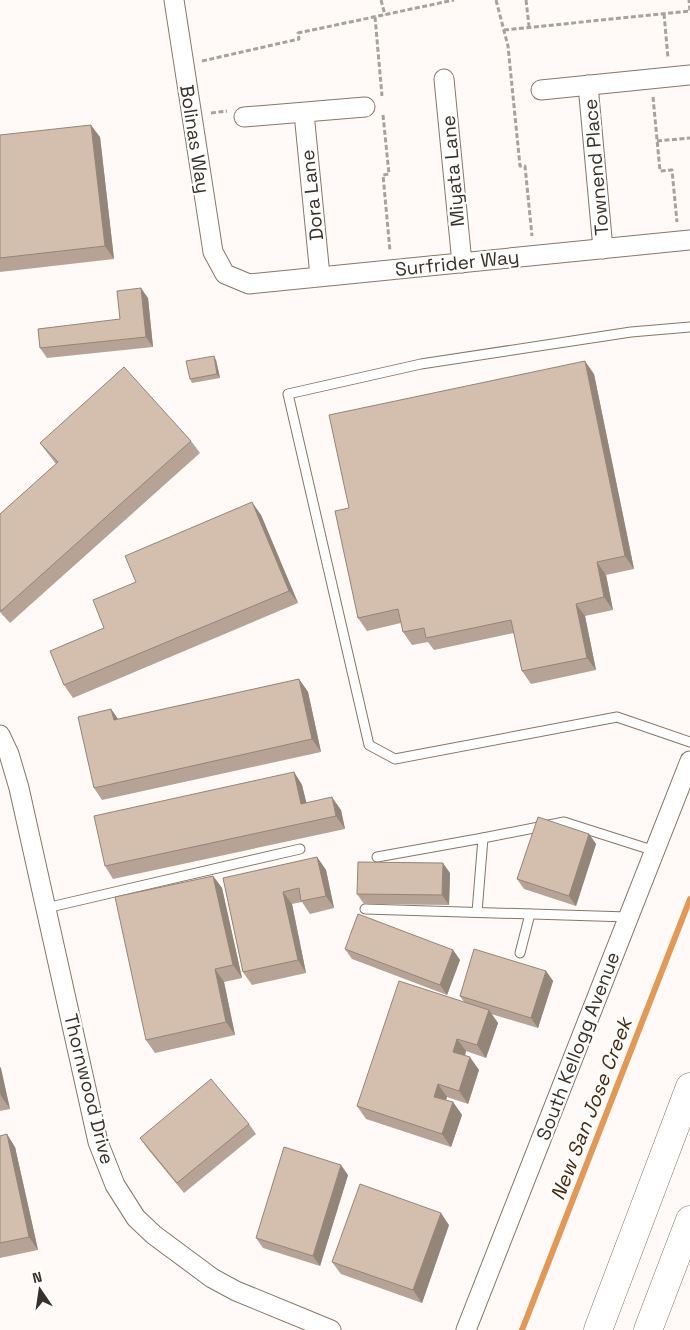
<svg xmlns="http://www.w3.org/2000/svg" width="690" height="1330" font-family="'Space Grotesk',sans-serif">
<style>
.lines{fill:none;stroke-linecap:round;stroke-linejoin:round}
.stream{stroke:#e29856;stroke-width:6}
.service-casing{stroke:#897666;stroke-width:11}
.minor-casing{stroke:#897666;stroke-width:21}
.motorway-casing{stroke:#897666;stroke-width:29}
.path{stroke:#a8a29d;stroke-width:3;stroke-dasharray:5 2.5;stroke-linecap:butt}
.service{stroke:#fff;stroke-width:9}
.minor{stroke:#fff;stroke-width:19}
.motorway{stroke:#fff;stroke-width:28}
.wall{fill:#b6a395}
.shaded-wall{fill:#948579}
.building{fill:#d4bead;stroke:#948579}
.labels{text-anchor:middle;dominant-baseline:central;stroke-width:4.5;stroke-linejoin:round;paint-order:stroke}
.street-label{font-size:19px;fill:#383029;stroke:#fff}
.water-label{font-size:20px;font-style:italic;fill:#472a0d;stroke:#fff}
</style>
<rect width="100%" height="100%" fill="#fffaf7"/>
<g class="lines">
<polyline class="stream" points="522,1330 690,899"/>
<defs>
<g id="service">
<polyline points="690,327 631,332 421,364 288,394 369,745 395,759 617,717 690,742"/>
<polyline points="483,838 564,822 655,851"/>
<polyline points="377,857 483,838 477,912"/>
<polyline points="46,908 300,849"/>
<polyline points="365,909 628,917"/>
<polyline points="520,953 530,914"/>
</g>
<g id="minor">
<polyline points="174,0 213,252 225,274 249,284 690,240"/>
<polyline points="444,79 462,263"/>
<polyline points="588,85 603,249"/>
<polyline points="541,90 690,75"/>
<polyline points="304,113 320,276"/>
<polyline points="244,117 365,107"/>
<polyline points="0,735 9,754 19,788 98,1142 115,1185 136,1218 154,1235 212,1278 236,1291 331,1330"/>
<polyline points="466,1330 690,761"/>
</g>
<g id="motorway">
<polyline points="598,1330 690,1087"/>
<polyline points="648,1330 690,1220"/>
</g>
</defs>
<use href="#service" class="service-casing"/>
<use href="#minor" class="minor-casing"/>
<use href="#motorway" class="motorway-casing"/>
<g class="path">
<polyline points="381,0 385,15"/>
<polyline points="496,0 508,46 520,166 525,166 532,236"/>
<polyline points="526,0 529,26"/>
<polyline points="664,14 668,58"/>
<polyline points="375,17 382,96"/>
<polyline points="504,30 690,11 689,0"/>
<polyline points="202,61 299,39 298,33 454,0"/>
<polyline points="653,97 660,171 672,170 677,222"/>
<polyline points="211,113 227,111"/>
<polyline points="383,115 389,174 383,175 390,251"/>
<polyline points="657,141 690,138"/>
</g>
<use href="#service" class="service"/>
<use href="#minor" class="minor"/>
<use href="#motorway" class="motorway"/>
</g>
<g class="wall">
<polygon points="0,135 100,137 114,259 0,272"/>
<polygon points="148,298 153,347 47,358 40,348 120,319"/>
<polygon points="216,360 220,378 192,383 190,379"/>
<polygon points="594,374 634,569 606,575 613,610 585,616 596,670 531,684 522,671 514,633 434,650 428,642 412,645 403,632 401,623 367,631 358,618 349,508"/>
<polygon points="191,441 200,453 10,623 0,612 0,514 56,464 49,455 40,443"/>
<polygon points="261,515 298,603 73,698 64,685 136,582"/>
<polygon points="299,679 308,692 321,752 102,800 94,788 111,709 118,719"/>
<polygon points="294,772 302,785 306,803 341,810 345,829 113,879 105,866"/>
<polygon points="589,834 596,844 576,906 524,889 517,879"/>
<polygon points="317,857 326,870 334,908 310,914 302,902 292,904 306,973 252,985 243,972 223,878"/>
<polygon points="450,873 449,905 364,904 357,894"/>
<polygon points="213,876 222,888 242,978 224,982 235,1035 155,1053 146,1040"/>
<polygon points="345,949 453,950 460,960 447,995 352,959"/>
<polygon points="546,971 553,981 538,1028 491,1014 498,1023 486,1058 466,1051 465,1056 479,1070 468,1104 447,1097 446,1100 453,1102 462,1115 451,1147 366,1119 357,1106 464,1002 460,996"/>
<polygon points="0,1067 10,1109 0,1111"/>
<polygon points="249,1124 256,1134 184,1193 147,1148 140,1138"/>
<polygon points="0,1136 15,1147 38,1250 0,1258"/>
<polygon points="348,1175 320,1266 263,1248 256,1238"/>
<polygon points="449,1225 422,1303 341,1274 332,1262"/>
</g>
<g class="shaded-wall">
<polygon points="91,125 100,137 114,259 105,246"/>
<polygon points="141,288 148,298 153,347 146,337"/>
<polygon points="214,356 216,360 220,378 217,374"/>
<polygon points="585,361 594,374 634,569 625,556"/>
<polygon points="252,502 261,515 298,603 289,591"/>
<polygon points="597,562 606,575 613,610 604,597"/>
<polygon points="576,604 585,616 596,670 587,658"/>
<polygon points="299,679 308,692 321,752 312,739"/>
<polygon points="111,709 120,722 114,720"/>
<polygon points="294,772 302,785 310,817 301,804"/>
<polygon points="332,797 341,810 345,829 336,816"/>
<polygon points="589,834 596,844 576,906 569,896"/>
<polygon points="317,857 326,870 334,908 326,896"/>
<polygon points="443,863 450,873 449,905 442,895"/>
<polygon points="213,876 222,888 242,978 233,965"/>
<polygon points="283,892 292,904 306,973 298,960"/>
<polygon points="453,950 460,960 447,995 440,985"/>
<polygon points="215,969 224,982 235,1035 226,1022"/>
<polygon points="546,971 553,981 538,1028 531,1018"/>
<polygon points="489,1010 498,1023 486,1058 477,1045"/>
<polygon points="457,1039 466,1051 462,1064 453,1052"/>
<polygon points="470,1057 479,1070 468,1104 459,1091"/>
<polygon points="0,1067 1,1068 10,1109 1,1096 0,1092"/>
<polygon points="438,1084 447,1097 443,1109 434,1097"/>
<polygon points="453,1102 462,1115 451,1147 442,1134"/>
<polygon points="7,1134 15,1147 38,1250 29,1237"/>
<polygon points="341,1165 348,1175 320,1266 313,1256"/>
<polygon points="441,1213 449,1225 422,1303 413,1290"/>
</g>
<g class="building">
<polygon points="91,125 105,246 0,258 0,135"/>
<polygon points="141,288 146,337 40,348 38,329 120,319 117,291"/>
<polygon points="214,356 217,374 190,379 186,361"/>
<polygon points="585,361 625,556 597,562 604,597 576,604 587,658 522,671 511,620 426,638 424,628 403,632 398,609 358,618 335,511 349,508 329,415"/>
<polygon points="124,367 191,441 1,611 0,609 0,514 58,462 40,443"/>
<polygon points="252,502 289,591 64,685 50,651 104,628 93,600 136,582 125,556"/>
<polygon points="299,679 312,739 94,788 78,717 111,709 114,720"/>
<polygon points="294,772 301,804 332,797 336,816 105,866 94,816"/>
<polygon points="538,817 589,834 569,896 517,879"/>
<polygon points="317,857 326,896 301,901 299,888 283,892 298,960 243,972 223,878"/>
<polygon points="358,862 443,863 442,895 357,894"/>
<polygon points="213,876 233,965 215,969 226,1022 146,1040 115,897"/>
<polygon points="358,914 453,950 440,985 345,949"/>
<polygon points="474,949 546,971 531,1018 460,996"/>
<polygon points="399,981 489,1010 477,1045 457,1039 453,1052 470,1057 459,1091 438,1084 434,1097 453,1102 442,1134 357,1106"/>
<polygon points="211,1079 249,1124 177,1183 140,1138"/>
<polygon points="7,1134 29,1237 0,1243 0,1136"/>
<polygon points="284,1147 341,1165 313,1256 256,1238"/>
<polygon points="360,1184 441,1213 413,1290 332,1262"/>
</g>
<g class="labels">
<g class="street-label">
<text transform="translate(195 139) rotate(81)">Bolinas Way</text>
<text transform="translate(596 167) rotate(-95)">Townend Place</text>
<text transform="translate(453 171) rotate(-95)">Miyata Lane</text>
<text transform="translate(312 195) rotate(-96)">Dora Lane</text>
<text transform="translate(457 263) rotate(-6)">Surfrider Way</text>
<text transform="translate(578 1046) rotate(-69)">South Kellogg Avenue</text>
<text transform="translate(89 1089) rotate(76)">Thornwood Drive</text>
</g>
<g class="water-label">
<text transform="translate(591 1109) rotate(-69)">New San Jose Creek</text>
</g>
</g>
<g transform="translate(40 1290) rotate(347)" stroke="#ffffff" stroke-width="4" paint-order="stroke">
<path d="M0-4L9 19L0 12L-9 19Z" fill="#383029"/>
<text y="-8" font-size="14" font-weight="bold" text-anchor="middle" fill="#383029">N</text>
</g>
</svg>
